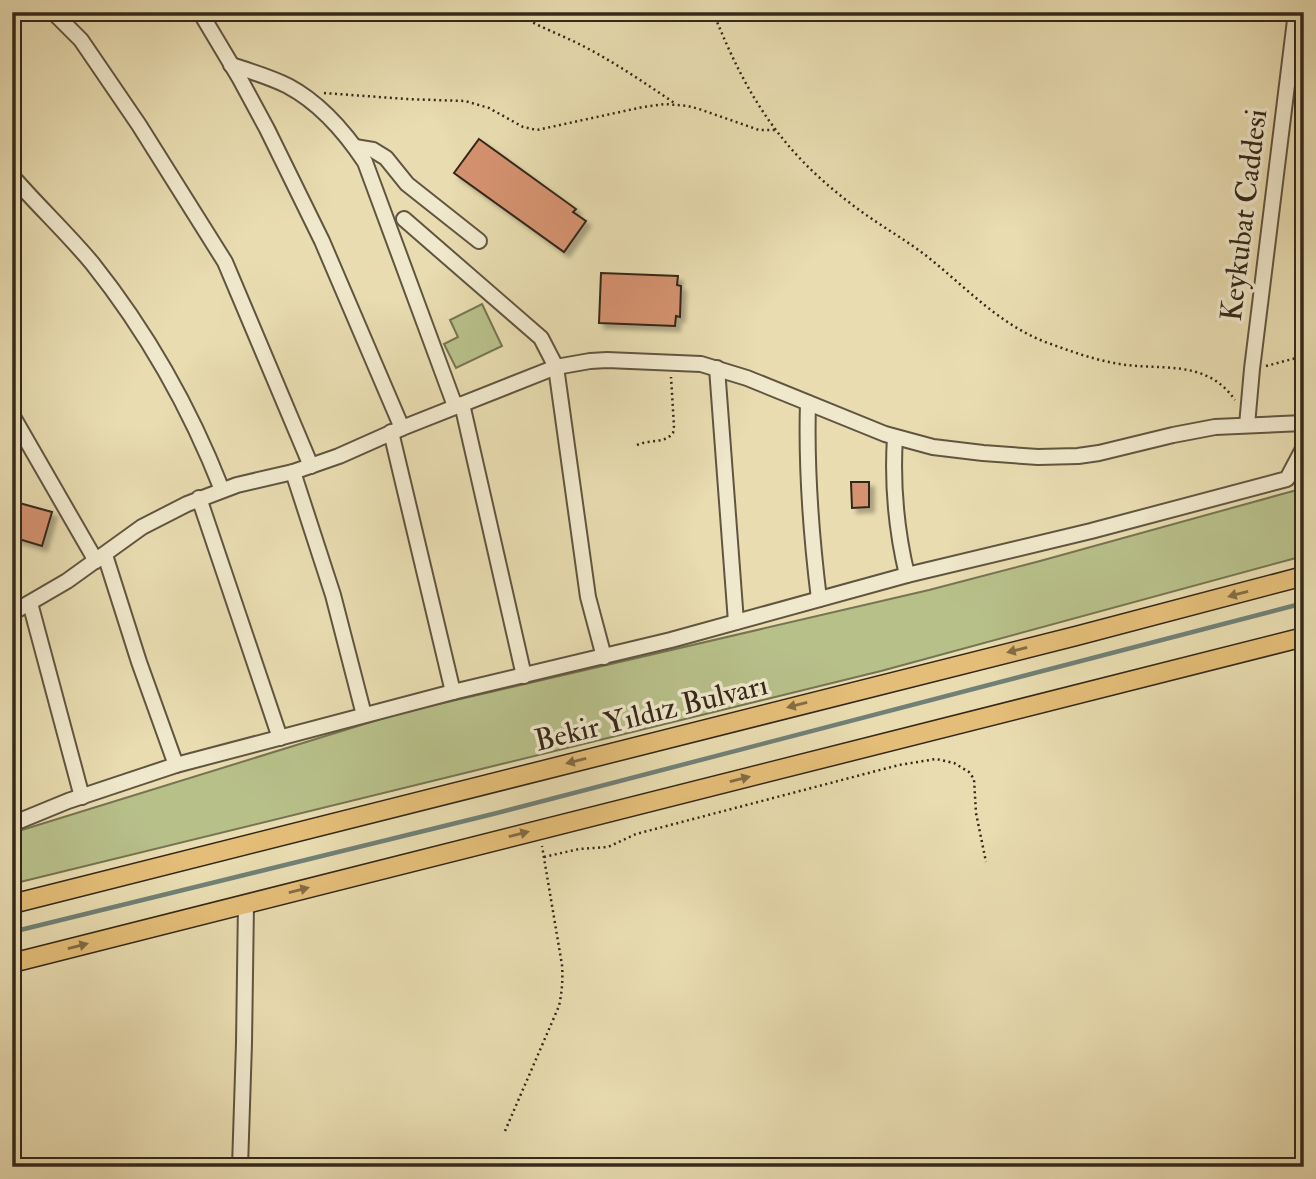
<svg xmlns="http://www.w3.org/2000/svg" width="1316" height="1179" font-family="'IM FELL Double Pica',serif">
<style>
.green{fill:#b8c08a;stroke:#767452;stroke-width:2}
.lines{fill:none;stroke-linecap:round;stroke-linejoin:round}
.stream{stroke:#718076;stroke-width:4.5}
.building{fill:#d5926f;stroke:#34281a;stroke-width:2;filter:url(#shadow)}
.minor-casing{stroke:#615540;stroke-width:18}
.major-casing{stroke:#34281a;stroke-width:21}
.path{stroke:#34281a;stroke-width:2.5;stroke-dasharray:2 3.5;stroke-linecap:butt}
.minor{stroke:#f0e8cc;stroke-width:14}
.major{stroke:#e4be78;stroke-width:18}
.oneway{fill:#836c44}
.labels{text-anchor:middle;dominant-baseline:central;stroke-width:7;stroke-linejoin:round;paint-order:stroke}
.street-label{font-size:30px;fill:#34281a;stroke:#f0e8cc}
</style>
<defs>
<filter id="shadow"><feDropShadow dx="5" dy="5" stdDeviation="2" flood-color="#0004"/></filter>
</defs>
<rect width="100%" height="100%" fill="#e8dcb0"/>
<filter id="stains"><feTurbulence type="fractalNoise" baseFrequency=".00286" numOctaves="4"/><feColorMatrix values="0 0 0 0 .2 0 0 0 0 .09 0 0 0 0 .02 0 0 0 .5 -.17"/></filter>
<radialGradient id="worn" r=".72"><stop offset=".6" stop-color="#630" stop-opacity="0"/><stop offset="1" stop-color="#630" stop-opacity=".3"/></radialGradient>
<g class="green">
<polygon points="482,304 502,346 456,368 444,344 458,337 450,320"/>
<polygon points="1304,488 1304,555 1296,558 881,671 12,884 12,833 400,713 929,590 1040,561"/>
</g>
<g class="lines">
<polyline class="stream" points="12,932 493,814 1304,603"/>
</g>
<g class="building">
<polygon points="479,139 576,209 573,212 586,221 564,252 454,173"/>
<polygon points="601,273 678,276 677,285 681,286 680,317 676,316 675,326 599,323"/>
<polygon points="851,482 869,482 869,507 852,508"/>
<polygon points="12,501 52,512 42,546 12,537"/>
</g>
<g class="lines">
<defs>
<g id="minor">
<polyline points="53,12 81,40 139,125 225,262 311,466"/>
<polyline points="200,12 240,79 267,129 322,241 402,428"/>
<path d="M231,65C250,71 270,77 288,86C320,103 345,132 365,162L455,406"/>
<polyline points="355,147 373,150 386,158 407,184 479,241"/>
<path d="M12,176C38,206 67,233 92,263C147,332 190,408 222,490"/>
<polyline points="404,219 541,338 556,367 588,597 604,657"/>
<polyline points="717,368 736,622"/>
<path d="M808,403C806,469 811,534 819,599"/>
<polyline points="462,404 524,676"/>
<polyline points="12,415 96,561"/>
<polyline points="1247,425 1252,369 1296,12"/>
<polyline points="391,432 453,692"/>
<path d="M895,437C892,484 896,529 907,575"/>
<polyline points="293,472 333,595 364,715"/>
<polyline points="199,498 280,738"/>
<polyline points="105,555 139,662 176,765"/>
<polyline points="30,603 82,797"/>
<polyline points="12,613 67,581 142,527 187,504 237,485 293,472 339,456 402,428 556,367 590,361 607,360 701,364 747,378 885,434 933,447 983,453 1038,457 1078,456 1099,453 1173,435 1215,427 1304,423"/>
<polyline points="12,824 68,801 176,765 453,692 671,640 907,575 1091,531 1287,479 1304,447"/>
<polyline points="240,1167 244,1043 246,903"/>
</g>
<g id="major">
<polyline points="12,904 1076,636 1304,576"/>
<polyline points="12,963 1304,637"/>
</g>
</defs>
<use href="#minor" class="minor-casing"/>
<use href="#major" class="major-casing"/>
<g class="path">
<path d="M514,12C536,26 560,34 583,46C616,63 646,84 676,104"/>
<path d="M713,12C746,94 779,149 850,203C874,222 900,236 924,254C965,286 999,325 1048,343C1070,351 1092,359 1114,363C1159,372 1205,357 1235,400"/>
<polyline points="324,93 406,99 465,101 489,108 523,127 537,130 643,107 665,104 688,106 699,109 759,130 776,130"/>
<polyline points="1266,366 1304,356"/>
<path d="M637,445C650,439 664,444 673,433L674,426L671,377"/>
<polyline points="544,857 579,849 608,847 636,834 899,765 936,759 954,763 969,772 974,779 976,813 986,862"/>
<path d="M505,1131L559,1006C562,992 563,979 562,965L542,846"/>
</g>
<use href="#minor" class="minor"/>
<use href="#major" class="major"/>
</g>
<defs><path id="oneway-solid" d="M-6-.8H1V-3.2L6.5 0L1 3.2V.8H-6Z" transform="scale(1.75)"/></defs>
<g class="oneway">
<use href="#oneway-solid" transform="translate(1238 594) rotate(165)"/>
<use href="#oneway-solid" transform="translate(1017 650) rotate(166)"/>
<use href="#oneway-solid" transform="translate(797 705) rotate(166)"/>
<use href="#oneway-solid" transform="translate(576 761) rotate(166)"/>
<use href="#oneway-solid" transform="translate(740 779) rotate(-14)"/>
<use href="#oneway-solid" transform="translate(519 834) rotate(-14)"/>
<use href="#oneway-solid" transform="translate(299 890) rotate(-14)"/>
<use href="#oneway-solid" transform="translate(78 946) rotate(-14)"/>
</g>
<g class="labels">
<g class="street-label">
<text transform="translate(1244 215) rotate(-83)">Keykubat Caddesi</text>
<text transform="translate(651 713) rotate(-14)">Bekir Yıldız Bulvarı</text>
</g>
</g>
<rect width="1316" height="1179" fill="none" stroke="#e8dcb0" stroke-width="42"/>
<rect x="14" y="14" width="1288" height="1151" fill="none" stroke="#34281a" stroke-width="3.5"/>
<rect x="21" y="21" width="1274" height="1137" fill="none" stroke="#34281a" stroke-width="2"/>
<rect width="100%" height="100%" filter="url(#stains)"/>
<rect width="100%" height="100%" fill="url(#worn)"/>
</svg>
